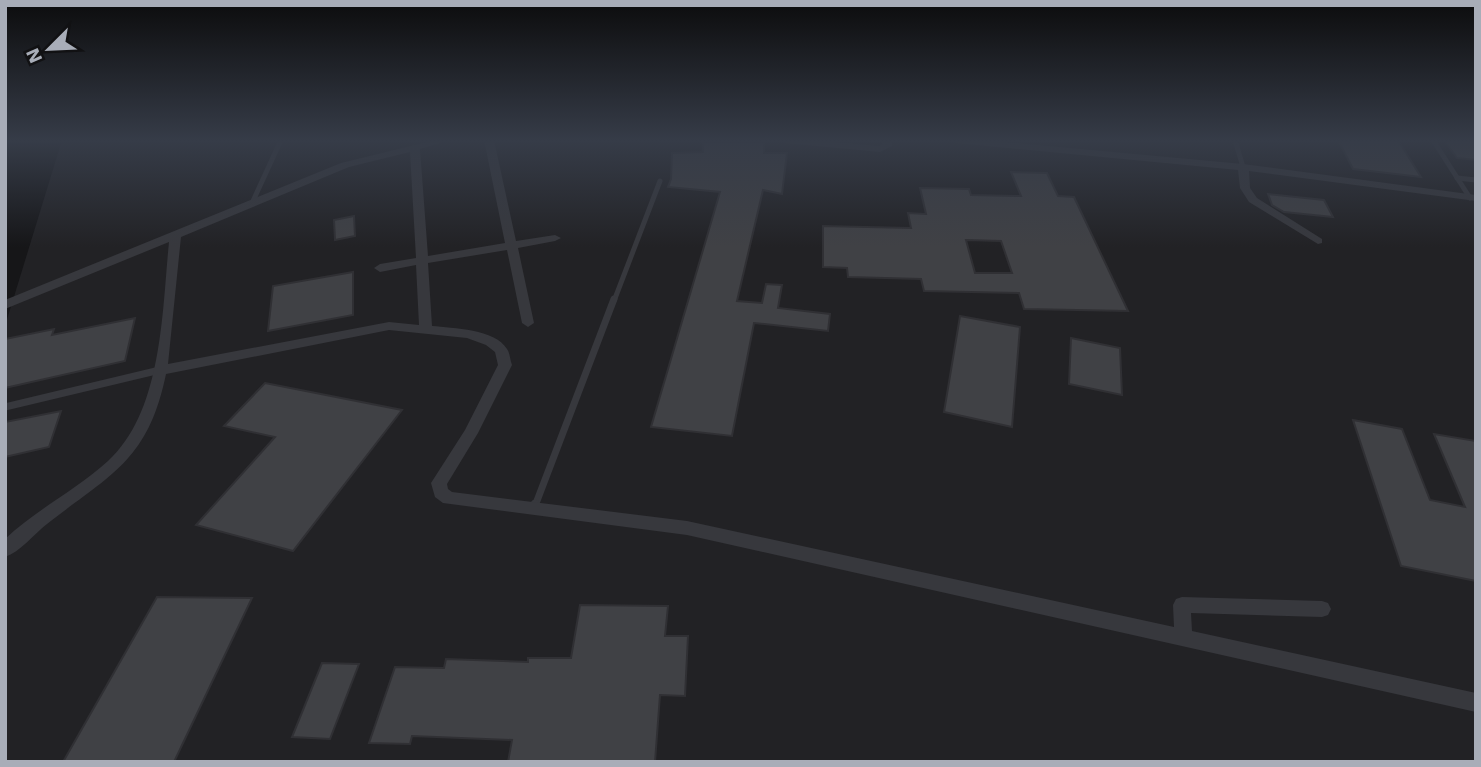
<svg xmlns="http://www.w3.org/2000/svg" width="1481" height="767" font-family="'Work Sans',sans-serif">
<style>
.built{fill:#222225}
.building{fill:#404145;stroke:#303034;stroke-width:2;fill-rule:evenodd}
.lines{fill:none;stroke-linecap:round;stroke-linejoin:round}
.service-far2{stroke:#37383d;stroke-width:5}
.service-far1{stroke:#37383d;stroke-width:7}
.service{stroke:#37383d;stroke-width:9}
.minor{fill:#37383d;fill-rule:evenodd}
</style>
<rect width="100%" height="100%" fill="#161618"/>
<polygon class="built" points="62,140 1476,140 1476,762 5,762 5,326"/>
<g class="building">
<polygon points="1338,140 1398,140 1421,177 1353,169"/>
<polygon points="1444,140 1476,140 1476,160 1457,158"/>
<polygon points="703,142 764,142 764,153 787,153 782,194 763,190 737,301 762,303 766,284 782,285 778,308 830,314 828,331 754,323 732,436 651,427 720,192 668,187 671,179 672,153 703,152"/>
<path d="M1011,172L1047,173L1058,196L1074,197L1128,311L1024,309L1019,293L924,291L921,279L848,277L847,268L823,267V226L911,228L908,213L926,214L920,188L969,189L971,195L1021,196ZM966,240L1001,241L1012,273H975Z"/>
<polygon points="1268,194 1324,200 1333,217 1284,212 1272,205"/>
<polygon points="354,216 355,236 335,240 334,220"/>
<polygon points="353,272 353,315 268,331 273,286"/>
<polygon points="960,316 1020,327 1012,427 944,412"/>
<polygon points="135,318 125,361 5,388 5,339 54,329 52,335"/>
<polygon points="1071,338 1120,348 1122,395 1069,384"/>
<polygon points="265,383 402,410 293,551 196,525 275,437 224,426"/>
<polygon points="61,411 49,447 5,457 5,422"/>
<polygon points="1353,420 1402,429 1430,500 1465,507 1434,434 1476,441 1476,581 1401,566"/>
<polygon points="157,597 252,598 174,762 63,762"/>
<polygon points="580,605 668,606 665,636 688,636 685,696 660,695 655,762 508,762 512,740 412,736 410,744 369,743 395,667 444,668 446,659 528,662 528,658 571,658"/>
<polygon points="322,663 359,664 330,739 292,737"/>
</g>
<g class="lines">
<g class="service-far2">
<polyline points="1235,140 1243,167"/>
<polyline points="1433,140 1470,198"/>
<polyline points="1457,178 1476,180"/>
<polyline points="253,201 281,140"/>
<polyline points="614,301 660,181"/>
</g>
<g class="service-far1">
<polyline points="5,407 160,370"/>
<polyline points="535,506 614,299"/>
</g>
<polyline class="service" points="534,508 535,504"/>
<g class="minor">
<path d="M435,140H450L420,149L428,256L505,243L484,140H494L516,241L555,235L561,238L555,241L518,248L534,323L528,327L522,323L507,250L428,263L432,326C453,328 495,329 507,349C510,353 510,360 512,365L478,433L447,484L448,489L452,492L687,521L1174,627L1173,605L1176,599L1182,597L1322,601L1328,603L1331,609L1328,615L1322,617L1191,613L1192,631L1476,693V712L687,535L443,503L435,497L431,483L465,430L498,365L495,352L486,345L467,338L389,330L166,374C148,461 111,474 47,524C34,534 20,552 5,557V539C37,509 76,490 108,461C163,411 162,310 169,242L5,309V300L341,163ZM410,152L416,258L380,264L374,268L380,272L416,265L419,325L389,322L168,364L181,237L349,167Z"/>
<polygon points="780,140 812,140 879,146 882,145 882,140 892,140 892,146 880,152 785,143"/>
<polygon points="951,140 983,140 1243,164 1476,195 1476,201 1249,171 1250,188 1257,198 1322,239 1322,243 1318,244 1249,202 1240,188 1238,170 956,143"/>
</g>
</g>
<linearGradient id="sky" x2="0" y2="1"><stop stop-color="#0c0c0d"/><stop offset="0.57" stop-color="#363c48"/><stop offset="1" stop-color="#363c48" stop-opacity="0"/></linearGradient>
<rect width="1481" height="247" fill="url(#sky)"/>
<rect width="1481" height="767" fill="none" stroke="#a8adb8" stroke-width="14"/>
<g transform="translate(49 49) rotate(246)" stroke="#111113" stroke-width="5" paint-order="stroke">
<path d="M0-5L12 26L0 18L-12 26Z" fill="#a8adb8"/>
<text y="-10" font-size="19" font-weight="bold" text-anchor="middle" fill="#a8adb8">N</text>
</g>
</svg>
